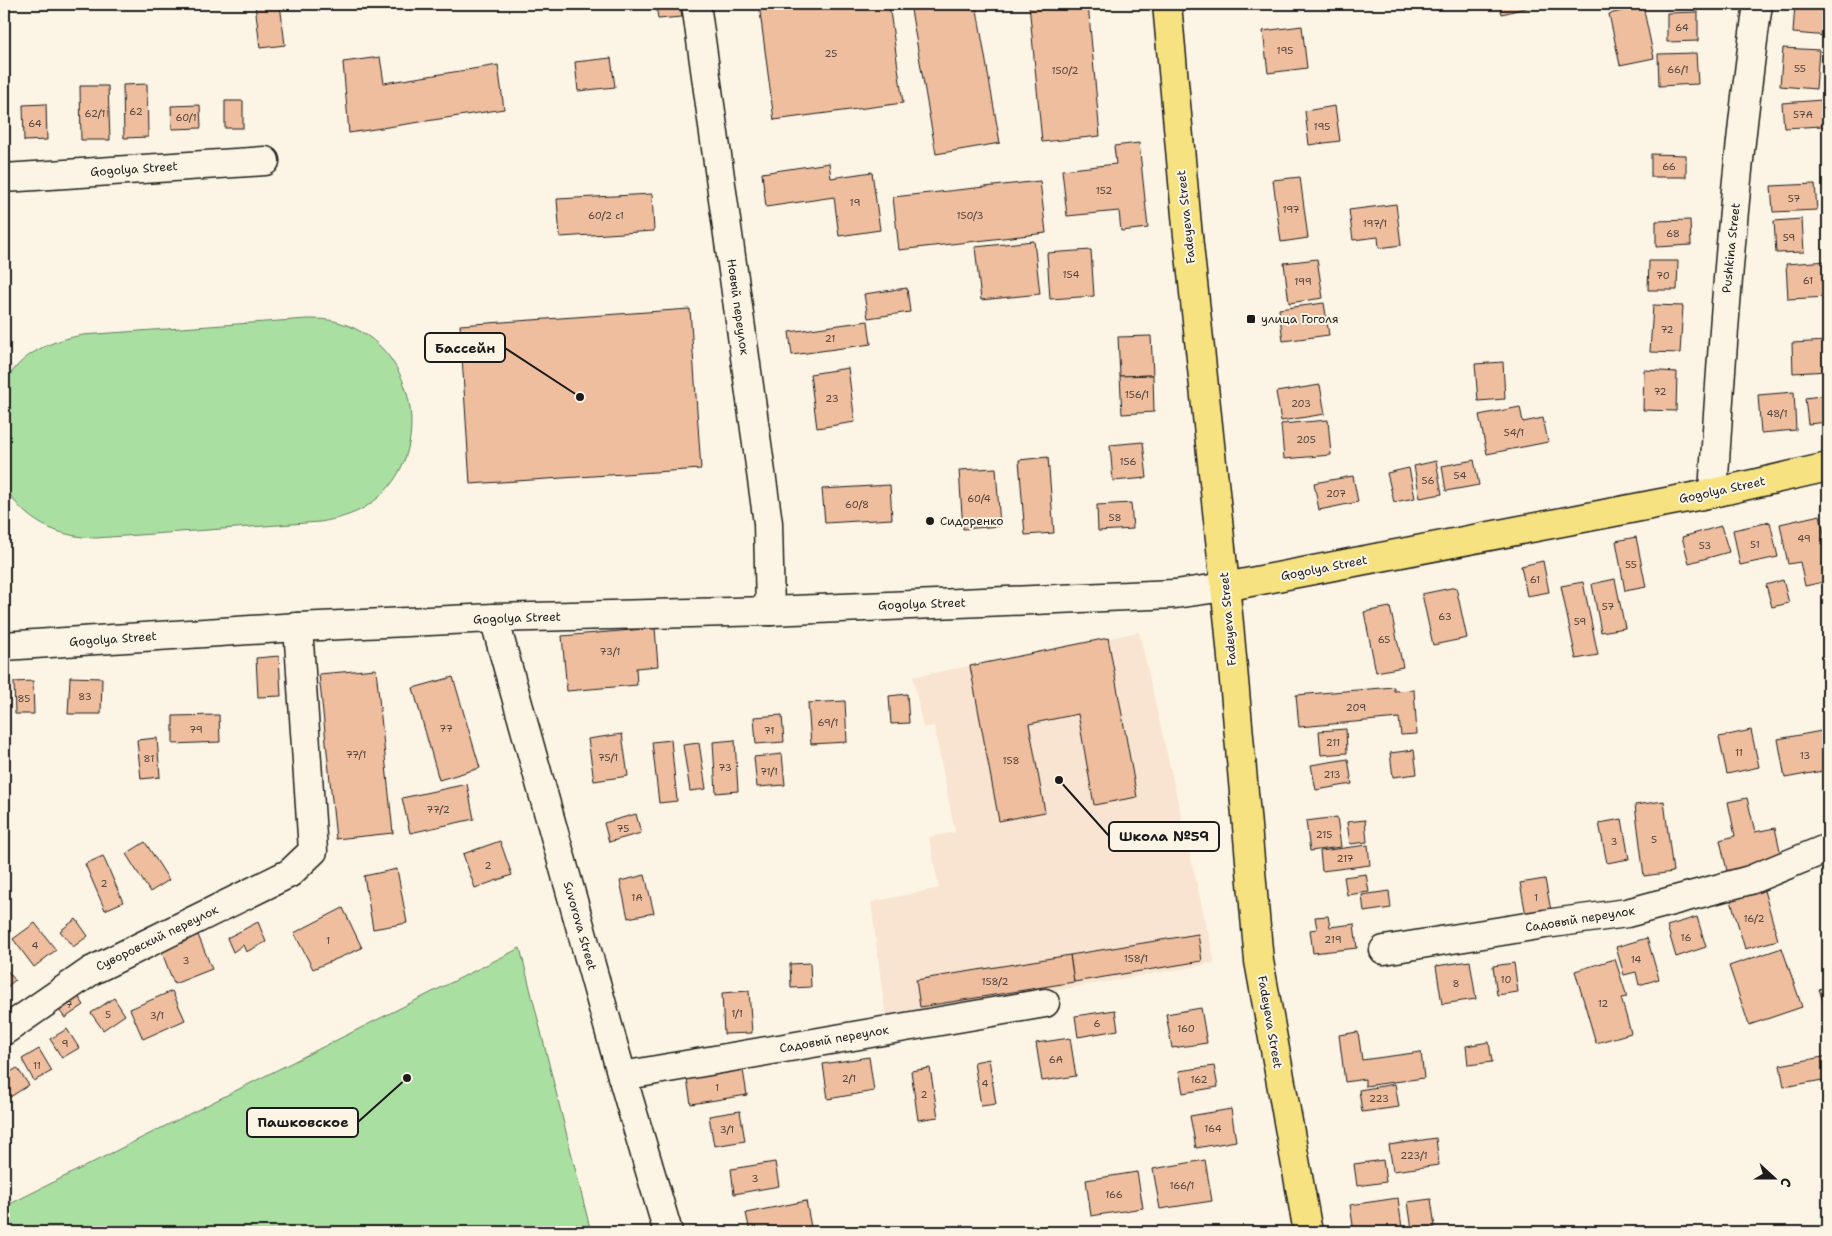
<svg xmlns="http://www.w3.org/2000/svg" width="1832" height="1236" font-family="'Shantell Sans',sans-serif">
<style>
.built{fill:#f8e4d0}
.green{fill:#aadfa2;stroke:#637e5f}
.building{fill:#efbe9f;stroke:#1c1c1c}
.lines{fill:none;stroke-linecap:round;stroke-linejoin:round}
.minor-casing{stroke:#1c1c1c;stroke-width:31}
.major-casing{stroke:#1c1c1c;stroke-width:31}
.minor{stroke:#fcf5e5;stroke-width:28}
.major{stroke:#f7e281;stroke-width:28}
.poi-dot{fill:#1c1c1c;stroke:#fcf5e5;stroke-width:2}
.labels{text-anchor:middle;dominant-baseline:central;stroke-width:4;stroke-linejoin:round;paint-order:stroke}
.number-label{font-size:10px;fill:#51443d}
.street-label{font-size:12px;fill:#1c1c1c;stroke:#fcf5e5}
.poi-label{font-size:12px;fill:#1c1c1c;stroke:#fcf5e5;text-anchor:start}
.leader{fill:none;stroke:#1c1c1c;stroke-width:2}
.callout-dot{fill:#1c1c1c;stroke:#fcf5e5;stroke-width:2}
.callout{fill:#fcf5e5;stroke:#1c1c1c;stroke-width:2}
.callout-label{font-size:14px;text-anchor:middle;font-weight:bold;fill:#1c1c1c}
</style>
<rect width="100%" height="100%" fill="#fcf5e5"/>
<filter id="ink" filterUnits="userSpaceOnUse"><feTurbulence type="fractalNoise" baseFrequency=".02" numOctaves="2"/><feDisplacementMap in="SourceGraphic" scale="10" xChannelSelector="R" yChannelSelector="G"/><feConvolveMatrix kernelMatrix="1 2 1 2 8 2 1 2 1" color-interpolation-filters="sRGB"/></filter>
<g filter="url(#ink)">
<polygon class="built" points="1139,632 1215,963 886,1020 871,902 939,888 929,837 955,832 934,726 923,728 913,677"/>
<g class="green">
<path d="M307,319C319,319 330,319 341,323C420,347 437,462 367,506C353,515 337,519 320,522L96,538C57,537 23,521 4,485C4,461 4,436 4,412C4,404 2,392 5,385C17,354 53,340 83,335Z"/>
<polygon points="520,948 591,1232 4,1232 4,1207"/>
</g>
<g class="building">
<polygon points="255,4 280,4 285,45 260,48"/>
<polygon points="656,4 680,4 682,17 658,19"/>
<polygon points="759,4 889,4 903,103 774,120"/>
<polygon points="910,4 976,4 1000,143 936,154"/>
<polygon points="1029,4 1088,4 1100,136 1042,142"/>
<polygon points="1499,4 1541,4 1502,14"/>
<polygon points="1795,4 1828,4 1828,36 1793,33"/>
<polygon points="1643,6 1654,58 1620,65 1609,14"/>
<polygon points="1698,12 1698,41 1667,42 1667,13"/>
<polygon points="1302,26 1307,68 1268,73 1263,31"/>
<polygon points="1783,48 1819,50 1816,89 1780,86"/>
<polygon points="1696,53 1698,84 1659,86 1658,54"/>
<polygon points="380,57 384,83 498,65 504,109 349,133 343,62"/>
<polygon points="611,58 615,87 578,91 575,62"/>
<polygon points="147,84 148,137 124,138 123,85"/>
<polygon points="80,86 108,86 110,140 81,140"/>
<polygon points="1822,100 1823,126 1784,128 1782,103"/>
<rect x="225" y="101" width="18" height="27"/>
<polygon points="46,104 47,140 24,141 23,105"/>
<polygon points="200,105 201,128 172,129 171,106"/>
<polygon points="1335,106 1340,141 1309,145 1305,111"/>
<polygon points="1139,143 1148,228 1121,231 1119,211 1067,216 1062,170 1116,164 1114,146"/>
<polygon points="1651,154 1686,155 1686,177 1651,177"/>
<polygon points="829,163 831,178 872,172 880,230 839,236 834,197 766,207 762,173"/>
<polygon points="1300,177 1308,238 1281,242 1273,180"/>
<polygon points="1040,181 1046,233 899,250 893,197"/>
<polygon points="1815,184 1817,210 1773,212 1771,186"/>
<polygon points="652,194 654,231 560,237 557,199"/>
<polygon points="1396,204 1401,245 1379,248 1378,237 1353,240 1349,210"/>
<polygon points="1802,219 1804,252 1776,253 1774,221"/>
<polygon points="1690,220 1691,245 1656,247 1656,221"/>
<polygon points="1034,241 1040,294 981,300 975,247"/>
<polygon points="1091,250 1094,296 1050,299 1047,253"/>
<polygon points="1317,259 1323,298 1289,303 1284,263"/>
<polygon points="1649,261 1678,261 1677,290 1648,290"/>
<polygon points="1828,261 1828,297 1788,299 1786,264"/>
<polygon points="907,288 910,312 868,318 864,294"/>
<polygon points="1324,303 1329,335 1283,341 1279,309"/>
<polygon points="1653,305 1683,306 1680,353 1650,352"/>
<polygon points="690,309 701,469 470,484 460,325"/>
<polygon points="868,321 871,344 792,355 789,332"/>
<polygon points="1151,336 1153,375 1120,376 1118,337"/>
<polygon points="1828,341 1828,371 1793,373 1792,343"/>
<polygon points="1503,362 1505,399 1478,401 1475,364"/>
<polygon points="848,368 855,422 817,428 810,374"/>
<polygon points="1644,370 1677,372 1676,411 1643,410"/>
<polygon points="1153,375 1154,412 1122,414 1120,376"/>
<polygon points="1320,385 1325,414 1281,421 1276,392"/>
<polygon points="1794,392 1796,430 1761,433 1758,395"/>
<polygon points="1828,395 1828,422 1808,424 1805,398"/>
<polygon points="1520,407 1523,422 1543,418 1548,442 1487,454 1479,415"/>
<polygon points="1328,420 1331,455 1284,459 1281,424"/>
<polygon points="1143,442 1147,478 1113,481 1110,445"/>
<polygon points="1048,457 1054,533 1025,535 1019,460"/>
<polygon points="1474,460 1479,485 1446,491 1442,466"/>
<polygon points="1436,461 1442,494 1420,498 1414,466"/>
<polygon points="996,468 1000,526 963,529 959,470"/>
<polygon points="1409,468 1415,498 1394,502 1387,473"/>
<polygon points="1353,476 1358,502 1319,510 1314,483"/>
<polygon points="890,485 892,519 825,523 822,489"/>
<polygon points="1131,503 1133,529 1098,531 1097,505"/>
<polygon points="1820,515 1828,552 1828,581 1805,586 1800,562 1788,564 1780,524"/>
<polygon points="1770,522 1778,557 1740,565 1733,530"/>
<polygon points="1721,526 1729,552 1689,563 1682,537"/>
<polygon points="1636,537 1646,587 1625,591 1616,541"/>
<polygon points="1543,561 1549,592 1527,596 1521,566"/>
<polygon points="1615,579 1625,628 1601,632 1592,584"/>
<polygon points="1783,580 1789,603 1772,607 1766,585"/>
<polygon points="1583,582 1598,655 1576,659 1561,586"/>
<polygon points="1456,587 1467,638 1433,645 1422,594"/>
<polygon points="1390,607 1403,667 1376,672 1364,612"/>
<polygon points="655,628 658,666 636,668 637,685 567,691 562,636"/>
<polygon points="1108,638 1137,797 1094,805 1078,714 1029,724 1045,812 999,821 970,666"/>
<polygon points="279,656 281,696 258,697 256,658"/>
<polygon points="376,669 393,833 336,839 319,674"/>
<polygon points="70,677 102,678 101,714 68,714"/>
<polygon points="453,677 480,768 439,780 413,688"/>
<polygon points="33,681 34,714 15,714 14,682"/>
<polygon points="1394,687 1394,691 1414,690 1417,734 1401,735 1399,718 1299,727 1296,695"/>
<polygon points="907,694 909,723 891,724 889,696"/>
<polygon points="845,701 847,742 811,744 808,703"/>
<polygon points="219,715 220,742 173,744 173,716"/>
<polygon points="782,715 784,742 756,744 754,717"/>
<polygon points="1346,729 1347,753 1321,755 1319,731"/>
<polygon points="1751,730 1759,767 1727,774 1719,737"/>
<polygon points="1827,730 1828,770 1785,778 1778,739"/>
<polygon points="622,734 628,776 594,781 588,739"/>
<polygon points="157,738 160,777 141,779 137,740"/>
<polygon points="671,740 677,801 659,803 652,742"/>
<polygon points="735,740 738,791 716,793 713,742"/>
<polygon points="699,743 706,789 690,791 683,745"/>
<polygon points="1414,750 1417,774 1393,777 1390,753"/>
<polygon points="782,754 785,785 757,787 754,757"/>
<polygon points="1348,759 1352,784 1316,790 1311,765"/>
<polygon points="467,784 474,819 410,833 402,798"/>
<polygon points="1747,798 1755,832 1775,828 1782,859 1727,871 1720,840 1735,836 1728,802"/>
<polygon points="1664,801 1673,872 1644,876 1635,805"/>
<polygon points="636,814 641,833 609,842 604,823"/>
<polygon points="1337,817 1341,847 1310,851 1306,821"/>
<polygon points="1622,819 1629,859 1607,863 1599,823"/>
<polygon points="1365,820 1367,842 1350,844 1347,822"/>
<polygon points="500,841 512,875 475,888 463,854"/>
<polygon points="145,842 169,880 150,892 126,854"/>
<polygon points="1368,845 1370,865 1322,871 1320,851"/>
<polygon points="103,856 123,902 105,910 85,864"/>
<polygon points="397,869 407,923 373,929 364,876"/>
<polygon points="1366,874 1369,892 1347,895 1344,877"/>
<polygon points="645,875 654,913 628,918 620,881"/>
<polygon points="1545,879 1551,911 1526,915 1520,883"/>
<polygon points="1763,887 1778,940 1745,949 1730,897"/>
<polygon points="1389,891 1391,908 1364,912 1362,895"/>
<polygon points="343,908 362,948 313,969 294,933"/>
<polygon points="1328,916 1330,927 1354,924 1357,948 1313,953 1310,930 1317,929 1315,917"/>
<polygon points="1697,917 1706,947 1676,957 1667,926"/>
<polygon points="76,919 88,936 73,947 60,931"/>
<polygon points="258,922 266,942 246,952 243,945 233,952 227,938"/>
<polygon points="35,923 56,950 34,967 13,939"/>
<polygon points="1198,934 1202,961 1074,982 1070,955"/>
<polygon points="198,935 212,969 174,984 161,950"/>
<polygon points="1647,938 1659,979 1639,985 1636,972 1624,975 1616,947"/>
<polygon points="1782,948 1802,1007 1749,1025 1729,966"/>
<polygon points="1070,955 1074,982 920,1007 916,980"/>
<polygon points="1615,959 1627,997 1621,998 1631,1033 1596,1043 1575,971"/>
<polygon points="1470,961 1476,999 1442,1004 1436,966"/>
<polygon points="810,963 811,987 791,988 790,964"/>
<polygon points="1514,963 1518,992 1497,995 1493,966"/>
<polygon points="4,967 15,980 4,990"/>
<polygon points="1828,986 1828,1006 1825,1007 1819,989"/>
<polygon points="74,990 84,1005 65,1018 54,1003"/>
<polygon points="172,991 185,1020 143,1039 130,1009"/>
<polygon points="749,991 752,1033 724,1034 722,993"/>
<polygon points="114,998 125,1015 103,1030 91,1013"/>
<polygon points="1201,1008 1207,1043 1172,1048 1166,1014"/>
<polygon points="1115,1010 1118,1030 1078,1037 1075,1016"/>
<polygon points="67,1029 79,1048 62,1058 50,1039"/>
<polygon points="1358,1032 1362,1060 1421,1052 1424,1078 1365,1086 1365,1079 1345,1082 1339,1035"/>
<polygon points="1070,1038 1076,1076 1042,1081 1036,1043"/>
<polygon points="1489,1042 1492,1062 1468,1065 1466,1046"/>
<polygon points="39,1049 52,1071 34,1081 22,1059"/>
<polygon points="1828,1056 1828,1079 1784,1087 1780,1065"/>
<polygon points="869,1057 874,1091 828,1099 823,1064"/>
<polygon points="989,1059 996,1104 981,1106 974,1062"/>
<polygon points="1214,1066 1218,1087 1183,1093 1179,1071"/>
<polygon points="17,1068 29,1085 7,1099 4,1094 4,1076"/>
<polygon points="930,1068 938,1117 918,1120 911,1071"/>
<polygon points="743,1070 747,1095 691,1104 687,1079"/>
<polygon points="1395,1084 1399,1107 1362,1112 1359,1090"/>
<polygon points="1231,1109 1236,1141 1196,1148 1190,1116"/>
<polygon points="740,1111 745,1141 714,1146 709,1116"/>
<polygon points="1436,1138 1439,1165 1393,1171 1389,1145"/>
<polygon points="1205,1160 1212,1201 1160,1209 1153,1169"/>
<polygon points="1383,1160 1386,1182 1357,1186 1354,1164"/>
<polygon points="775,1162 779,1186 734,1194 731,1169"/>
<polygon points="1137,1172 1143,1208 1091,1216 1086,1180"/>
<polygon points="1398,1198 1402,1228 1375,1232 1354,1232 1350,1205"/>
<polygon points="1431,1199 1435,1227 1412,1230 1408,1202"/>
<polygon points="806,1201 812,1232 750,1232 746,1213"/>
<polygon points="616,1228 617,1232 602,1232"/>
</g>
<g class="lines">
<defs>
<g id="minor">
<polyline points="696,4 768,523 770,611"/>
<polyline points="4,178 265,161"/>
<path d="M1713,493C1723,329 1735,166 1758,4"/>
<polyline points="494,618 622,1076 668,1232"/>
<polyline points="4,646 298,627 494,618 770,611 1175,594 1225,587"/>
<polyline points="1384,950 1545,924 1627,913 1750,880 1828,848"/>
<polyline points="4,1031 91,971 290,873 313,851 298,627"/>
<polyline points="622,1076 1045,1003"/>
</g>
<g id="major">
<polyline points="1167,4 1187,226 1229,624 1259,961 1308,1232"/>
<polyline points="1225,587 1713,493 1828,467"/>
</g>
</defs>
<use href="#minor" class="minor-casing"/>
<use href="#major" class="major-casing"/>
<use href="#minor" class="minor"/>
<use href="#major" class="major"/>
</g>
</g>
<g class="poi-dot">
<rect x="1246" y="314" width="10" height="10" rx="2.5"/>
<circle cx="930" cy="521" r="5"/>
</g>
<g class="labels">
<g class="number-label">
<text x="1682" y="27">64</text>
<text x="1285" y="50">195</text>
<text x="831" y="53">25</text>
<text x="1800" y="68">55</text>
<text x="1678" y="69">66/1</text>
<text x="1065" y="70">150/2</text>
<text x="136" y="111">62</text>
<text x="95" y="113">62/1</text>
<text x="1803" y="114">57А</text>
<text x="186" y="117">60/1</text>
<text x="35" y="123">64</text>
<text x="1322" y="126">195</text>
<text x="1669" y="166">66</text>
<text x="1104" y="190">152</text>
<text x="1794" y="198">57</text>
<text x="855" y="202">19</text>
<text x="1291" y="209">197</text>
<text x="606" y="215">60/2 с1</text>
<text x="970" y="215">150/3</text>
<text x="1375" y="223">197/1</text>
<text x="1673" y="233">68</text>
<text x="1789" y="237">59</text>
<text x="1071" y="274">154</text>
<text x="1663" y="275">70</text>
<text x="1808" y="280">61</text>
<text x="1303" y="281">199</text>
<text x="1667" y="329">72</text>
<text x="830" y="338">21</text>
<text x="1660" y="391">72</text>
<text x="1137" y="394">156/1</text>
<text x="832" y="398">23</text>
<text x="1301" y="403">203</text>
<text x="1777" y="413">48/1</text>
<text x="1514" y="432">54/1</text>
<text x="1306" y="439">205</text>
<text x="1128" y="461">156</text>
<text x="1460" y="475">54</text>
<text x="1428" y="480">56</text>
<text x="1336" y="493">207</text>
<text x="979" y="498">60/4</text>
<text x="857" y="504">60/8</text>
<text x="1115" y="517">58</text>
<text x="1804" y="538">49</text>
<text x="1755" y="544">51</text>
<text x="1705" y="545">53</text>
<text x="1631" y="564">55</text>
<text x="1535" y="579">61</text>
<text x="1608" y="606">57</text>
<text x="1445" y="616">63</text>
<text x="1580" y="621">59</text>
<text x="1384" y="639">65</text>
<text x="610" y="651">73/1</text>
<text x="85" y="696">83</text>
<text x="24" y="698">85</text>
<text x="1356" y="707">209</text>
<text x="828" y="722">69/1</text>
<text x="446" y="728">77</text>
<text x="196" y="729">79</text>
<text x="769" y="730">71</text>
<text x="1333" y="742">211</text>
<text x="1739" y="752">11</text>
<text x="356" y="754">77/1</text>
<text x="1805" y="755">13</text>
<text x="608" y="757">75/1</text>
<text x="149" y="758">81</text>
<text x="1011" y="760">158</text>
<text x="725" y="767">73</text>
<text x="769" y="771">71/1</text>
<text x="1332" y="774">213</text>
<text x="438" y="809">77/2</text>
<text x="623" y="828">75</text>
<text x="1324" y="834">215</text>
<text x="1654" y="839">5</text>
<text x="1614" y="841">3</text>
<text x="1345" y="858">217</text>
<text x="488" y="865">2</text>
<text x="104" y="883">2</text>
<text x="637" y="897">1А</text>
<text x="1536" y="897">1</text>
<text x="1754" y="918">16/2</text>
<text x="1686" y="937">16</text>
<text x="1333" y="939">219</text>
<text x="328" y="940">1</text>
<text x="35" y="945">4</text>
<text x="1136" y="958">158/1</text>
<text x="1636" y="959">14</text>
<text x="186" y="960">3</text>
<text x="1506" y="979">10</text>
<text x="995" y="981">158/2</text>
<text x="1456" y="983">8</text>
<text x="1603" y="1003">12</text>
<text x="69" y="1004">7</text>
<text x="737" y="1013">1/1</text>
<text x="108" y="1014">5</text>
<text x="157" y="1015">3/1</text>
<text x="1097" y="1023">6</text>
<text x="1186" y="1028">160</text>
<text x="65" y="1043">9</text>
<text x="1056" y="1059">6А</text>
<text x="37" y="1065">11</text>
<text x="849" y="1078">2/1</text>
<text x="1199" y="1079">162</text>
<text x="985" y="1083">4</text>
<text x="717" y="1087">1</text>
<text x="924" y="1094">2</text>
<text x="1379" y="1098">223</text>
<text x="1213" y="1128">164</text>
<text x="727" y="1129">3/1</text>
<text x="1414" y="1155">223/1</text>
<text x="755" y="1178">3</text>
<text x="1182" y="1185">166/1</text>
<text x="1114" y="1194">166</text>
</g>
<g class="street-label">
<text transform="translate(134 169) rotate(-4)">Gogolya Street</text>
<text transform="translate(1186 217) rotate(-96)">Fadeyeva Street</text>
<text transform="translate(1731 248) rotate(-84)">Pushkina Street</text>
<text transform="translate(738 307) rotate(82)">Новый переулок</text>
<text transform="translate(1722 490) rotate(-12)">Gogolya Street</text>
<text transform="translate(1324 568) rotate(-11)">Gogolya Street</text>
<text transform="translate(922 604) rotate(-2)">Gogolya Street</text>
<text transform="translate(517 618) rotate(-2)">Gogolya Street</text>
<text transform="translate(1228 619) rotate(-95)">Fadeyeva Street</text>
<text transform="translate(113 639) rotate(-4)">Gogolya Street</text>
<text transform="translate(1580 919) rotate(-9)">Садовый переулок</text>
<text transform="translate(580 926) rotate(74)">Suvorova Street</text>
<text transform="translate(157 938) rotate(-26)">Суворовский переулок</text>
<text transform="translate(1270 1022) rotate(80)">Fadeyeva Street</text>
<text transform="translate(834 1039) rotate(-10)">Садовый переулок</text>
</g>
<g class="poi-label">
<text x="1261" y="319">улица Гоголя</text>
<text x="940" y="521">Сидоренко</text>
</g>
</g>
<path class="leader" d="M580 397L505 348M1059 780L1109 836M407 1078L358 1122"/>
<g class="callout-dot">
<circle cx="580" cy="397" r="5"/>
<circle cx="1059" cy="780" r="5"/>
<circle cx="407" cy="1078" r="5"/>
</g>
<g class="callout">
<rect x="425" y="333" width="80" height="29" rx="5"/>
<rect x="1109" y="822" width="110" height="29" rx="5"/>
<rect x="247" y="1108" width="111" height="29" rx="5"/>
</g>
<g class="callout-label">
<text x="465" y="353">Бассейн</text>
<text x="1164" y="841">Школа №59</text>
<text x="303" y="1127">Пашковское</text>
</g>
<rect width="1832" height="1236" fill="none" stroke="#fcf5e5" stroke-width="20"/>
<rect x="10" y="10" width="1812" height="1216" fill="none" stroke="#1c1c1c" stroke-width="2" filter="url(#ink)"/>
<g transform="translate(1774 1178) rotate(111)" stroke="#fcf5e5" stroke-width="4" paint-order="stroke">
<path d="M0-4L9 19L0 12L-9 19Z" fill="#1c1c1c"/>
<text y="-8" font-size="14" font-weight="bold" text-anchor="middle" fill="#1c1c1c">С</text>
</g>
</svg>
